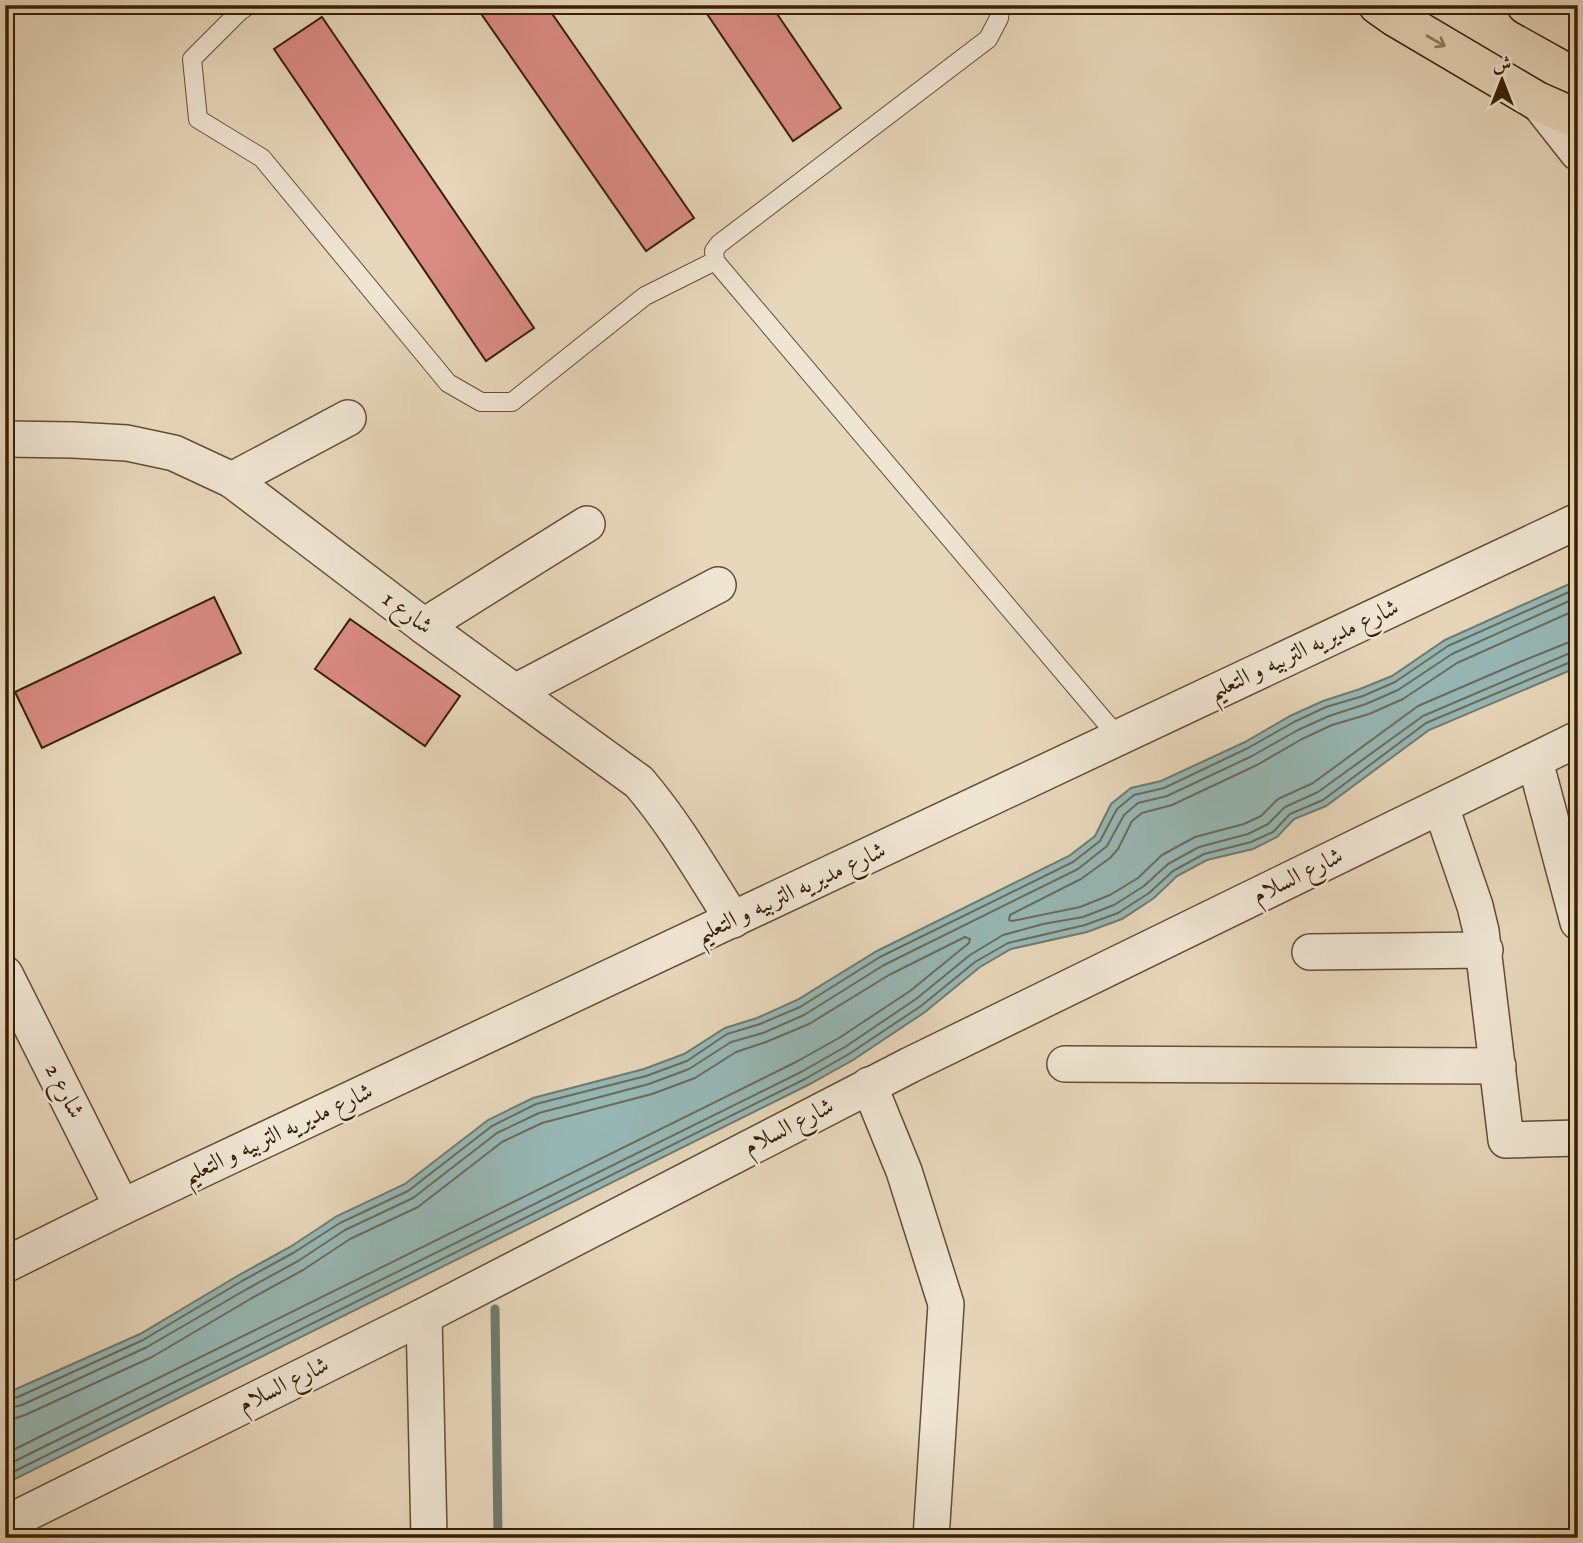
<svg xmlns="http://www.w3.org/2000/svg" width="1583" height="1543" font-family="'IM FELL English',Amiri,serif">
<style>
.water{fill:#97b8b5;stroke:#717b6e;stroke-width:2}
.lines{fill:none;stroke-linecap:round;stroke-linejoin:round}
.shore{stroke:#686c5c;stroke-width:2}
.stream{stroke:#717b6e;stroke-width:9}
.building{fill:#da8b84;stroke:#392003;stroke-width:2}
.service-casing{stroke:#644e31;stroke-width:20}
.minor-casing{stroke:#644e31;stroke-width:38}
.primary-casing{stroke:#392003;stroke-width:41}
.service{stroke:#efe5d3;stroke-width:18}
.minor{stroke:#efe5d3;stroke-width:35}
.primary{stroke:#e7d7bb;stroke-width:38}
.oneway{stroke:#907c5f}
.labels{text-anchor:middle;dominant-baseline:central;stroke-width:5;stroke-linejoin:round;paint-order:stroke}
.street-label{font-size:24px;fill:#392003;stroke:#efe5d3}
</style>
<rect width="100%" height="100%" fill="#e7d7bb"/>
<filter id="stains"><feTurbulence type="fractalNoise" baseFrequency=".00286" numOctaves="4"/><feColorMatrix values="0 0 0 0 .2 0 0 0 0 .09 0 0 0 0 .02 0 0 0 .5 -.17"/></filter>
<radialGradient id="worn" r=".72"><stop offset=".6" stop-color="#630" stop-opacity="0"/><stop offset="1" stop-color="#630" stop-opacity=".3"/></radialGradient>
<polygon class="water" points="1578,580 1578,667 1429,730 1326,806 1294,819 1277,837 1253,849 1207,860 1177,876 1154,898 1122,919 1087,932 1011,949 980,967 925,1012 853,1060 808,1085 5,1484 5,1394 140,1334 239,1275 290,1247 337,1216 405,1184 488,1120 533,1098 644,1069 684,1054 725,1028 757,1018 797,1000 877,951 1069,856 1095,836 1111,804 1131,788 1161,781 1245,742 1290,716 1323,701 1360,689 1392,676 1445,640"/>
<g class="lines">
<g class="shore">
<polyline points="1578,609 1457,663 1403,699 1369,714 1332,725 1302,739 1257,765 1172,805 1142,813 1132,821 1118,849 1110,858 1081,879 1010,915 1009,920 1012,921 1080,907 1110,895 1138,878 1162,855 1195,837 1244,824 1261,816 1278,799 1313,783 1418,706 1520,662 1567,643 1578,642"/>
<polyline points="5,1400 18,1397 143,1340 242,1281 293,1253 340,1223 408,1191 492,1126 536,1104 646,1076 687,1061 727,1034 760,1024 800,1007 880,957 1073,862 1100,841 1117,809 1134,795 1164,788 1248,748 1294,722 1326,707 1363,696 1395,682 1448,646 1578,588"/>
<polyline points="5,1409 22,1405 147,1347 247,1289 298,1261 345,1230 413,1198 497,1133 539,1113 649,1084 689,1069 731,1042 763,1033 804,1015 884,965 1078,869 1107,846 1124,815 1138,803 1167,796 1252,756 1298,730 1329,716 1366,704 1398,690 1452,654 1578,597"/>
<polyline points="5,1420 13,1419 25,1415 152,1357 252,1298 303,1270 350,1239 418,1207 502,1142 542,1123 652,1094 695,1078 736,1052 766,1042 809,1024 889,975 965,937 970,939 969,943 910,991 839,1038 796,1062 5,1454"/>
<polyline points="5,1466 801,1072 845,1047 916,999 970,955 1003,935 1043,924 1083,917 1114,905 1144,886 1168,864 1199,847 1248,834 1268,824 1285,807 1318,792 1423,716 1570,653 1578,652"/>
<polyline points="5,1476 805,1079 849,1054 921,1006 975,962 1008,943 1085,925 1118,913 1149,893 1173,871 1204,854 1251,842 1273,832 1290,814 1323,800 1426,723 1573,661 1578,661"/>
</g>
<polyline class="stream" points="495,1309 498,1538"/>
</g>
<g class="building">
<polygon points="475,5 546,5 694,218 646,251"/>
<polygon points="701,5 771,5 841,108 793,141"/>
<polygon points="322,17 534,328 486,361 274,49"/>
<polygon points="214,597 241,653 42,748 15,692"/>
<polygon points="350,619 460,696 425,746 315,669"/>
</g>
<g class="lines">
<defs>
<g id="service">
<polyline points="249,5 240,11 192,59 198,119 262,158 448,383 481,402 512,402 645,296 715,261"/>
<polyline points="1000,5 999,18 988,39 719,244 714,251 715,261 1119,738"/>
</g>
<g id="minor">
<polyline points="1537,101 1578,153"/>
<path d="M5,439L73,440L127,443L174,453L232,480L424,626L639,782C675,824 703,873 733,920"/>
<polyline points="232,480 348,418"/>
<polyline points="424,626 587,524"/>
<polyline points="515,692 718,585"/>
<polyline points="1535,761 1578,922"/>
<polyline points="1441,807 1475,906 1481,931 1506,1140 1578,1138"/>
<polyline points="1310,952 1485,950"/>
<polyline points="5,974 122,1207"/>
<polyline points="1065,1064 1498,1066"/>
<polyline points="869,1085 904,1171 946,1304 931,1538"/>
<polyline points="5,1265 122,1207 1578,521"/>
<polyline points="424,1316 429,1538"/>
<polyline points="5,1524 424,1316 910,1065 1578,739"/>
</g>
<g id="primary">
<polyline points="1378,5 1395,17 1537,101 1578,119"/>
<polyline points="1526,5 1578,34"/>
</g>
</defs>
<use href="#service" class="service-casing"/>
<use href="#minor" class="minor-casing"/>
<use href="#primary" class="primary-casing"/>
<use href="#service" class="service"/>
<use href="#minor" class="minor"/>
<use href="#primary" class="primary"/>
</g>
<defs><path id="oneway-shaft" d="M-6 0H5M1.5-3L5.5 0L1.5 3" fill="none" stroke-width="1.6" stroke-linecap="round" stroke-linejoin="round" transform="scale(1.75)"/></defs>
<use class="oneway" href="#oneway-shaft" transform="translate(1436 41) rotate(30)"/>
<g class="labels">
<g class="street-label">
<text transform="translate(407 613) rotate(37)">شارع 1</text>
<text transform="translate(1304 650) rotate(-25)">شارع مديريه التربيه و التعليم</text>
<text transform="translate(1298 876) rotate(-26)">شارع السلام</text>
<text transform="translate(791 893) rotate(-25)">شارع مديريه التربيه و التعليم</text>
<text transform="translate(64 1091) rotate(63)">شارع 2</text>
<text transform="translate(789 1127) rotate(-27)">شارع السلام</text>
<text transform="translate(278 1134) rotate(-25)">شارع مديريه التربيه و التعليم</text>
<text transform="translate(284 1385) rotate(-26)">شارع السلام</text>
</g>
</g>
<rect width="1583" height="1543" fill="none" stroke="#e7d7bb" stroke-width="28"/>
<rect x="7" y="7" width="1569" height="1529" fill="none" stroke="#392003" stroke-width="3.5"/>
<rect x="14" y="14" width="1555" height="1515" fill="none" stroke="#392003" stroke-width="2"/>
<g transform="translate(1502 80)" stroke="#efe5d3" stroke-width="5" paint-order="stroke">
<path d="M0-5L12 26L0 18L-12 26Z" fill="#392003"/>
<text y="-10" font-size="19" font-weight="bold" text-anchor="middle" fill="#392003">ش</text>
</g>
<rect width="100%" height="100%" filter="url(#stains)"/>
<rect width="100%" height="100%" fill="url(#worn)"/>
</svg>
